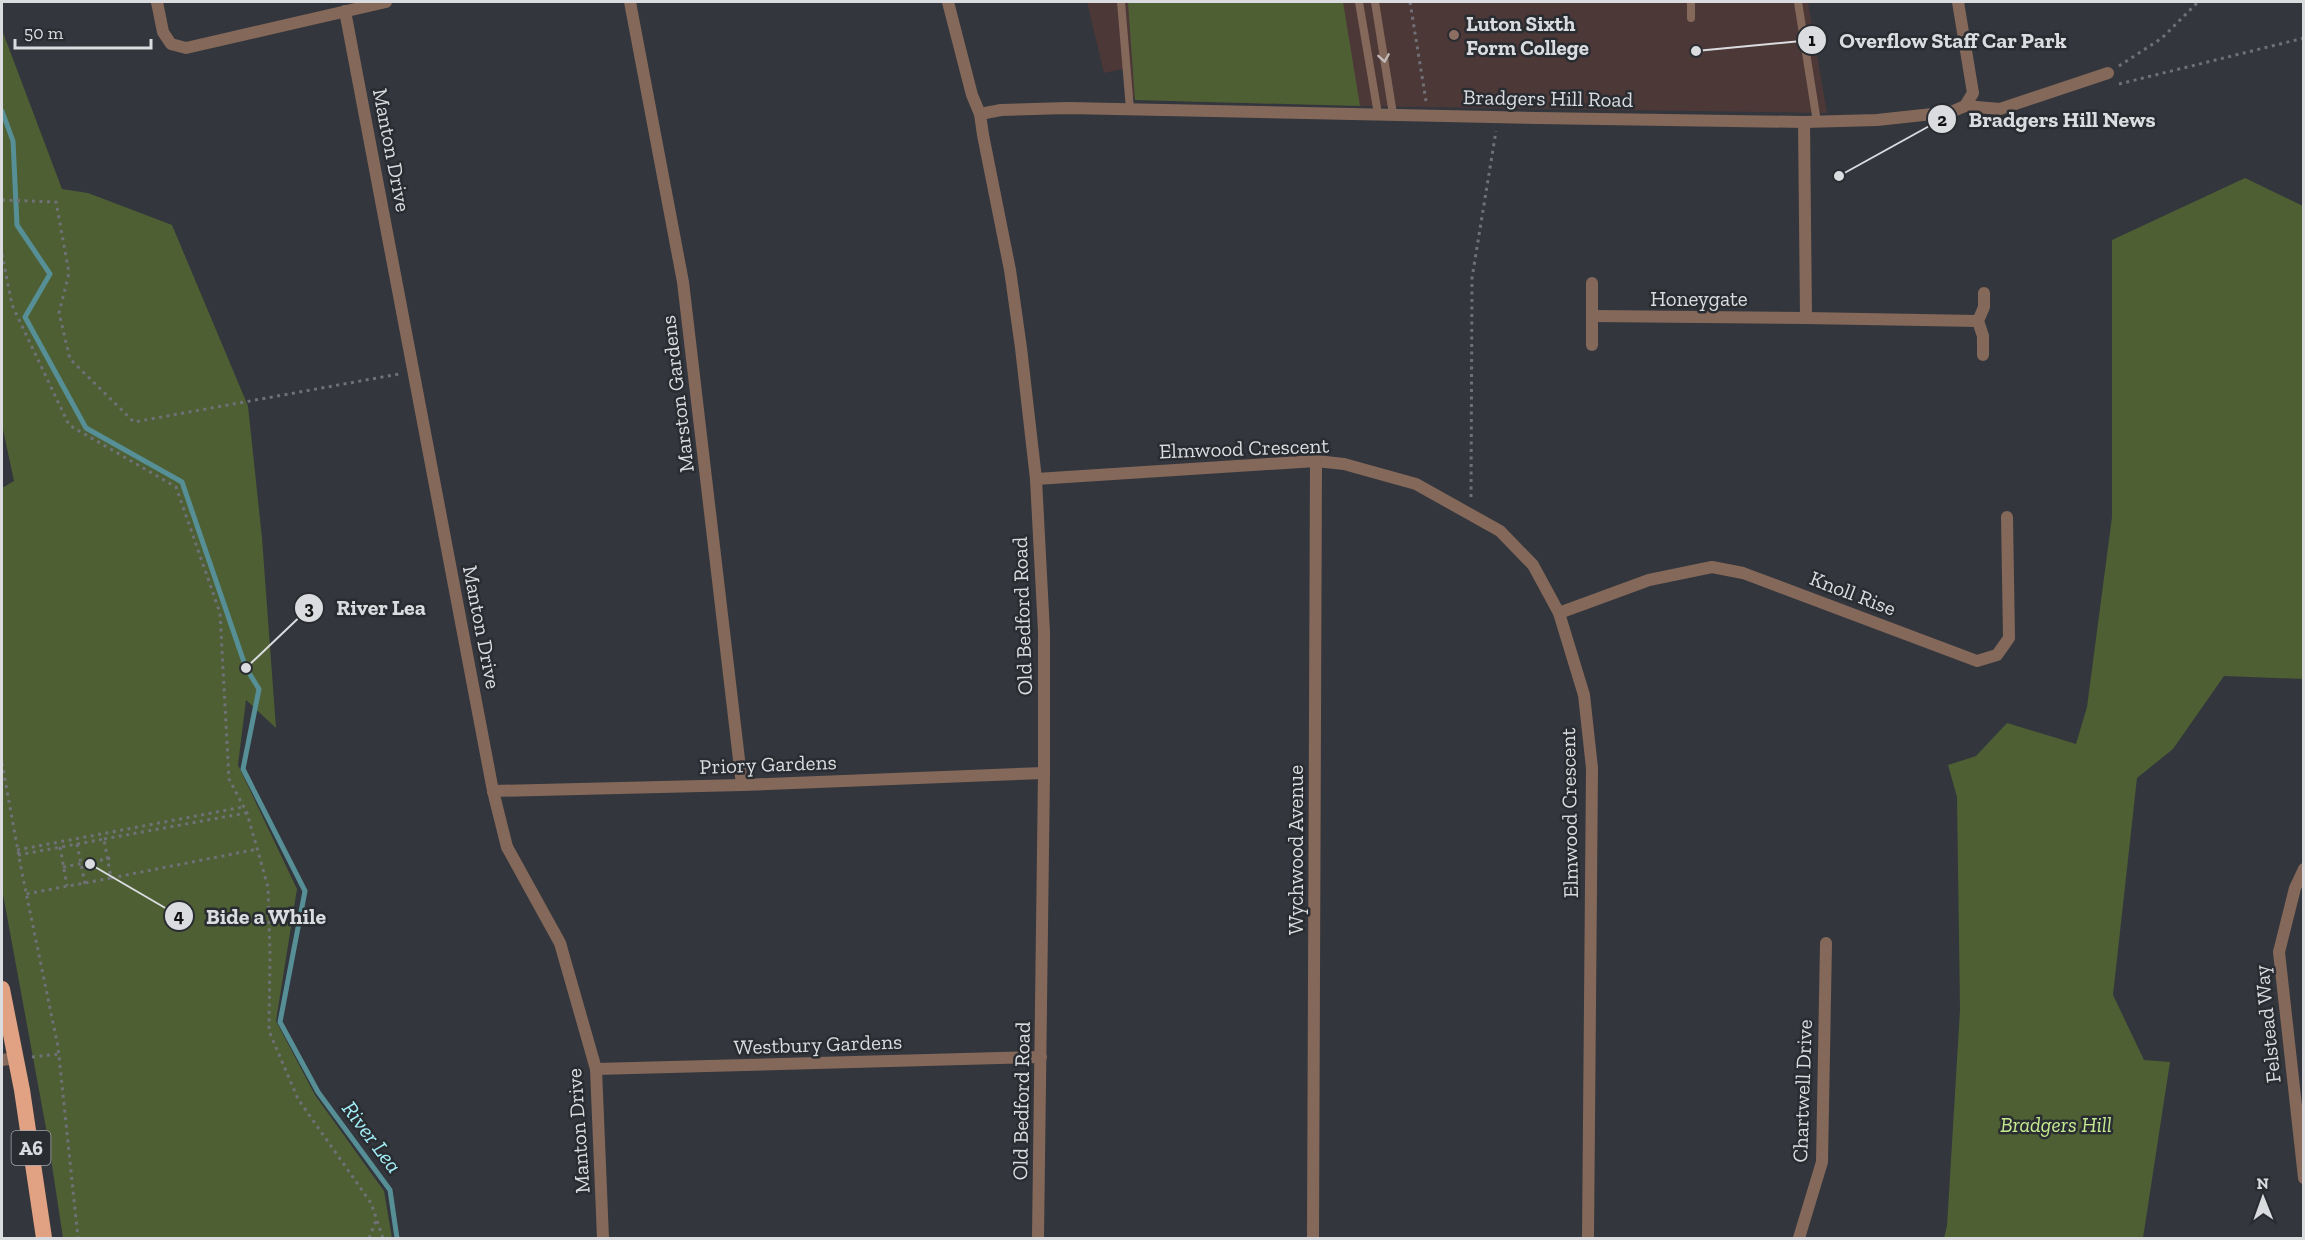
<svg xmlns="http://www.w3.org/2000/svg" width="2305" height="1240" font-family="'Zilla Slab',serif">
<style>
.education{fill:#4d3838}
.green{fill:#4e5f34}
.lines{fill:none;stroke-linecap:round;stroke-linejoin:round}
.stream{stroke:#568f96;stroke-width:5}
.path{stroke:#6f7176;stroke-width:3;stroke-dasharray:3 4.5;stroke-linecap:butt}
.service{stroke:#84685a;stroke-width:8}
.minor{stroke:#84685a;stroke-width:12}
.trunk{stroke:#e0a282;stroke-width:16}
.oneway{stroke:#c0b9b7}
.education-dot{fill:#8d6e63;stroke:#292c31;stroke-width:2}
.labels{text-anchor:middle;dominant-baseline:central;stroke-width:5;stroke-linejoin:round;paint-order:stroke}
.shield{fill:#292c31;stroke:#a5a7ab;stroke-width:1.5}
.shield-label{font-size:20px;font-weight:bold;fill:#dadcdf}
.poi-label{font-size:21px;font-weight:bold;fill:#dadcdf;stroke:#292c31;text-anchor:start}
.street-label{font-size:21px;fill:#dadcdf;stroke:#292c31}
.park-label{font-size:21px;font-style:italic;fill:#c5ea8f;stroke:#292c31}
.water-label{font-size:22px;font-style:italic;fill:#a3edf7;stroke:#292c31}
.leader{fill:none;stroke:#dadcdf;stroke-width:2}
.callout-dot{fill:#dadcdf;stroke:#292c31;stroke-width:2}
.mark-label{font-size:18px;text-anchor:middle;font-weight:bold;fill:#111}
.callout-label{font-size:22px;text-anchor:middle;font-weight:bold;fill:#dadcdf;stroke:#292c31;stroke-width:5;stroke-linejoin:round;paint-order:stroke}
</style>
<rect width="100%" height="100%" fill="#33363c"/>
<polygon class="education" points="1087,2 1808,2 1827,113 1360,106 1135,100 1122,69 1104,73"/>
<g class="green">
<polygon points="1128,2 1343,2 1360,106 1135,100"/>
<polygon points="2,30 62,189 88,193 172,225 248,406 262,538 276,728 246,700 238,765 297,889 276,1021 315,1095 384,1191 392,1238 63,1238 48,1139 2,889 2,488 14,481 2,425"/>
<polygon points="2245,178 2303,206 2303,679 2224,676 2173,749 2137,778 2113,995 2144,1060 2170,1062 2143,1238 1944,1238 1947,1226 1960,1010 1957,797 1948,765 1976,756 2007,723 2076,744 2087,707 2112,517 2112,240"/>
</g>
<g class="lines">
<polyline class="stream" points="2,111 13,141 17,225 50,274 25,317 86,428 182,482 246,668 259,689 243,769 305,891 280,1022 318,1092 390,1190 397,1238"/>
<g class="path">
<polyline points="1410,2 1426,101"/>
<polyline points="2119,66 2162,38 2198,2"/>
<polyline points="2119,84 2304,38"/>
<polyline points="2,200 56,202 69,273 59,313 70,359 134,422 399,374"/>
<polyline points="2,254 12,305 69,425 176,487 220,613 229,779 247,813 268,887 270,955 269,1031 298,1099 371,1203 383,1238"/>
<polyline points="1471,497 1472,278 1496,131"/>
<polyline points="2,763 22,873 58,1047 78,1238"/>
<polyline points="104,839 246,813"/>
<polyline points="77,844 85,884"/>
<polyline points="60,847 67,886"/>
<polyline points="17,850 243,807"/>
<polyline points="18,855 104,839 111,878 26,894"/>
<polyline points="63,867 112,858"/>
<polyline points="111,878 258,849"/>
<polyline points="32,1057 59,1054"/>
<polyline points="369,1238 376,1221"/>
</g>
<g class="service">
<polyline points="1121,2 1130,109"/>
<polyline points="1359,2 1378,114"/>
<polyline points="1375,2 1393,114"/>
<polyline points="1691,2 1691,18"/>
<polyline points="1798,2 1817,122"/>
</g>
<g class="minor">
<polyline points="157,2 163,32 171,44 186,48 386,2"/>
<polyline points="630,2 683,282 742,785"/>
<polyline points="948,2 972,95 980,114 983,135 1010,270 1021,348 1036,479 1044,632 1044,773 1038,1238"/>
<polyline points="1958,2 1973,93 1965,106"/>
<polyline points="345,11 493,791 507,847 560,943 596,1069 603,1238"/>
<polyline points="980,114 1001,110 1068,108 1537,118 1804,122 1877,120 1951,112 1965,106 2000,109 2108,73"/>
<polyline points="1592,316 1806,318 1804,122"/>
<polyline points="1806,318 1978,321"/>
<polyline points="1592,345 1592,283"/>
<polyline points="1983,355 1983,336 1978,321 1984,307 1984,293"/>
<polyline points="1036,479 1316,461 1344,464 1416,484 1500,531 1533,565 1559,613 1584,695 1592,768 1588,1238"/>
<polyline points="1559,613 1649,580 1712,567 1743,573 1977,661 1997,655 2009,638 2007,517"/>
<polyline points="493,791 742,785 1044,773"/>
<polyline points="2304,869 2295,888 2279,952 2304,1178"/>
<polyline points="2,1060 16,1058"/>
<polyline points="596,1069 1041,1057"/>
<polyline points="1313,1238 1316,461"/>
<polyline points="1799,1238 1822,1162 1826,943"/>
</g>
<polyline class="trunk" points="2,989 22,1090 44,1238"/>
</g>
<defs><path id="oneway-chevron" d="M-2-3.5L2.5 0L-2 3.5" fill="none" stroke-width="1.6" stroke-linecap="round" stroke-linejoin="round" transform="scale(1.5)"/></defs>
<use class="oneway" href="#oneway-chevron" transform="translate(1384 58) rotate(81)"/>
<circle class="education-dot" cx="1454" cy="35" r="6"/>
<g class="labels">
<rect class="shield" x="11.5" y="1131" width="39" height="34" rx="4.5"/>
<g class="shield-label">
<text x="31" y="1148">A6</text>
</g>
<g class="poi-label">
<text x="1466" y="23">Luton Sixth<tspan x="1466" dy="24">Form College</tspan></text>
</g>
<g class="street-label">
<text transform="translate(1548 98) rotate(1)">Bradgers Hill Road</text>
<text transform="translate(392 150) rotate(79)">Manton Drive</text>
<text x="1699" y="298">Honeygate</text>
<text transform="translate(677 394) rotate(-97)">Marston Gardens</text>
<text transform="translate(1244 448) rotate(-2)">Elmwood Crescent</text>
<text transform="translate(1853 593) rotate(21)">Knoll Rise</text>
<text transform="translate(1022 616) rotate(-92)">Old Bedford Road</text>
<text transform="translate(482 627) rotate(79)">Manton Drive</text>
<text transform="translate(768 764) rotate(-2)">Priory Gardens</text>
<text transform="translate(1569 813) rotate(-91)">Elmwood Crescent</text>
<text transform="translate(1295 850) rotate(-90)">Wychwood Avenue</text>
<text transform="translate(2267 1024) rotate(-96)">Felstead Way</text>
<text transform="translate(818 1044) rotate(-2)">Westbury Gardens</text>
<text transform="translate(1802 1091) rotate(-88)">Chartwell Drive</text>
<text transform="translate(1021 1101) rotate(-89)">Old Bedford Road</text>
<text transform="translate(578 1131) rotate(-94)">Manton Drive</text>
</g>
<g class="park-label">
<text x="2056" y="1124">Bradgers Hill</text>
</g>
<g class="water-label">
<text transform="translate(372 1137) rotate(53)">River Lea</text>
</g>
</g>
<path class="leader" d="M1696 51L1812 40M1839 176L1942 119M246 668L309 608M90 864L179 916"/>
<g class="callout-dot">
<circle cx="1696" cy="51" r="6"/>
<circle cx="1839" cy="176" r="6"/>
<circle cx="246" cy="668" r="6"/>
<circle cx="90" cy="864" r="6"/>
<circle cx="1812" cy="40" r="15"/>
<circle cx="1942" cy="119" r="15"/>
<circle cx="309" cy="608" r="15"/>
<circle cx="179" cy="916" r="15"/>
</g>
<g class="mark-label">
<text x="1812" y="46">1</text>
<text x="1942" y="126">2</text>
<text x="309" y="614">3</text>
<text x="179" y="922">4</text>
</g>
<g class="callout-label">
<text x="1953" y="48">Overflow Staff Car Park</text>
<text x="2062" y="127">Bradgers Hill News</text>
<text x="381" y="615">River Lea</text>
<text x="266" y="924">Bide a While</text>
</g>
<rect width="2305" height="1240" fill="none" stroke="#dadcdf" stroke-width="6"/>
<g transform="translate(2263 1198) rotate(359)" stroke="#292c31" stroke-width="4.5" paint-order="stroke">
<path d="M0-4.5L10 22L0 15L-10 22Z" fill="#dadcdf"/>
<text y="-9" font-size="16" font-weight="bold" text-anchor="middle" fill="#dadcdf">N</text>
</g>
<path d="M15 39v9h136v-9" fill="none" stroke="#dadcdf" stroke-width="3"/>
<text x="24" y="39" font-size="18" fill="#dadcdf" stroke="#292c31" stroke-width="4.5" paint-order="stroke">50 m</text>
</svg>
